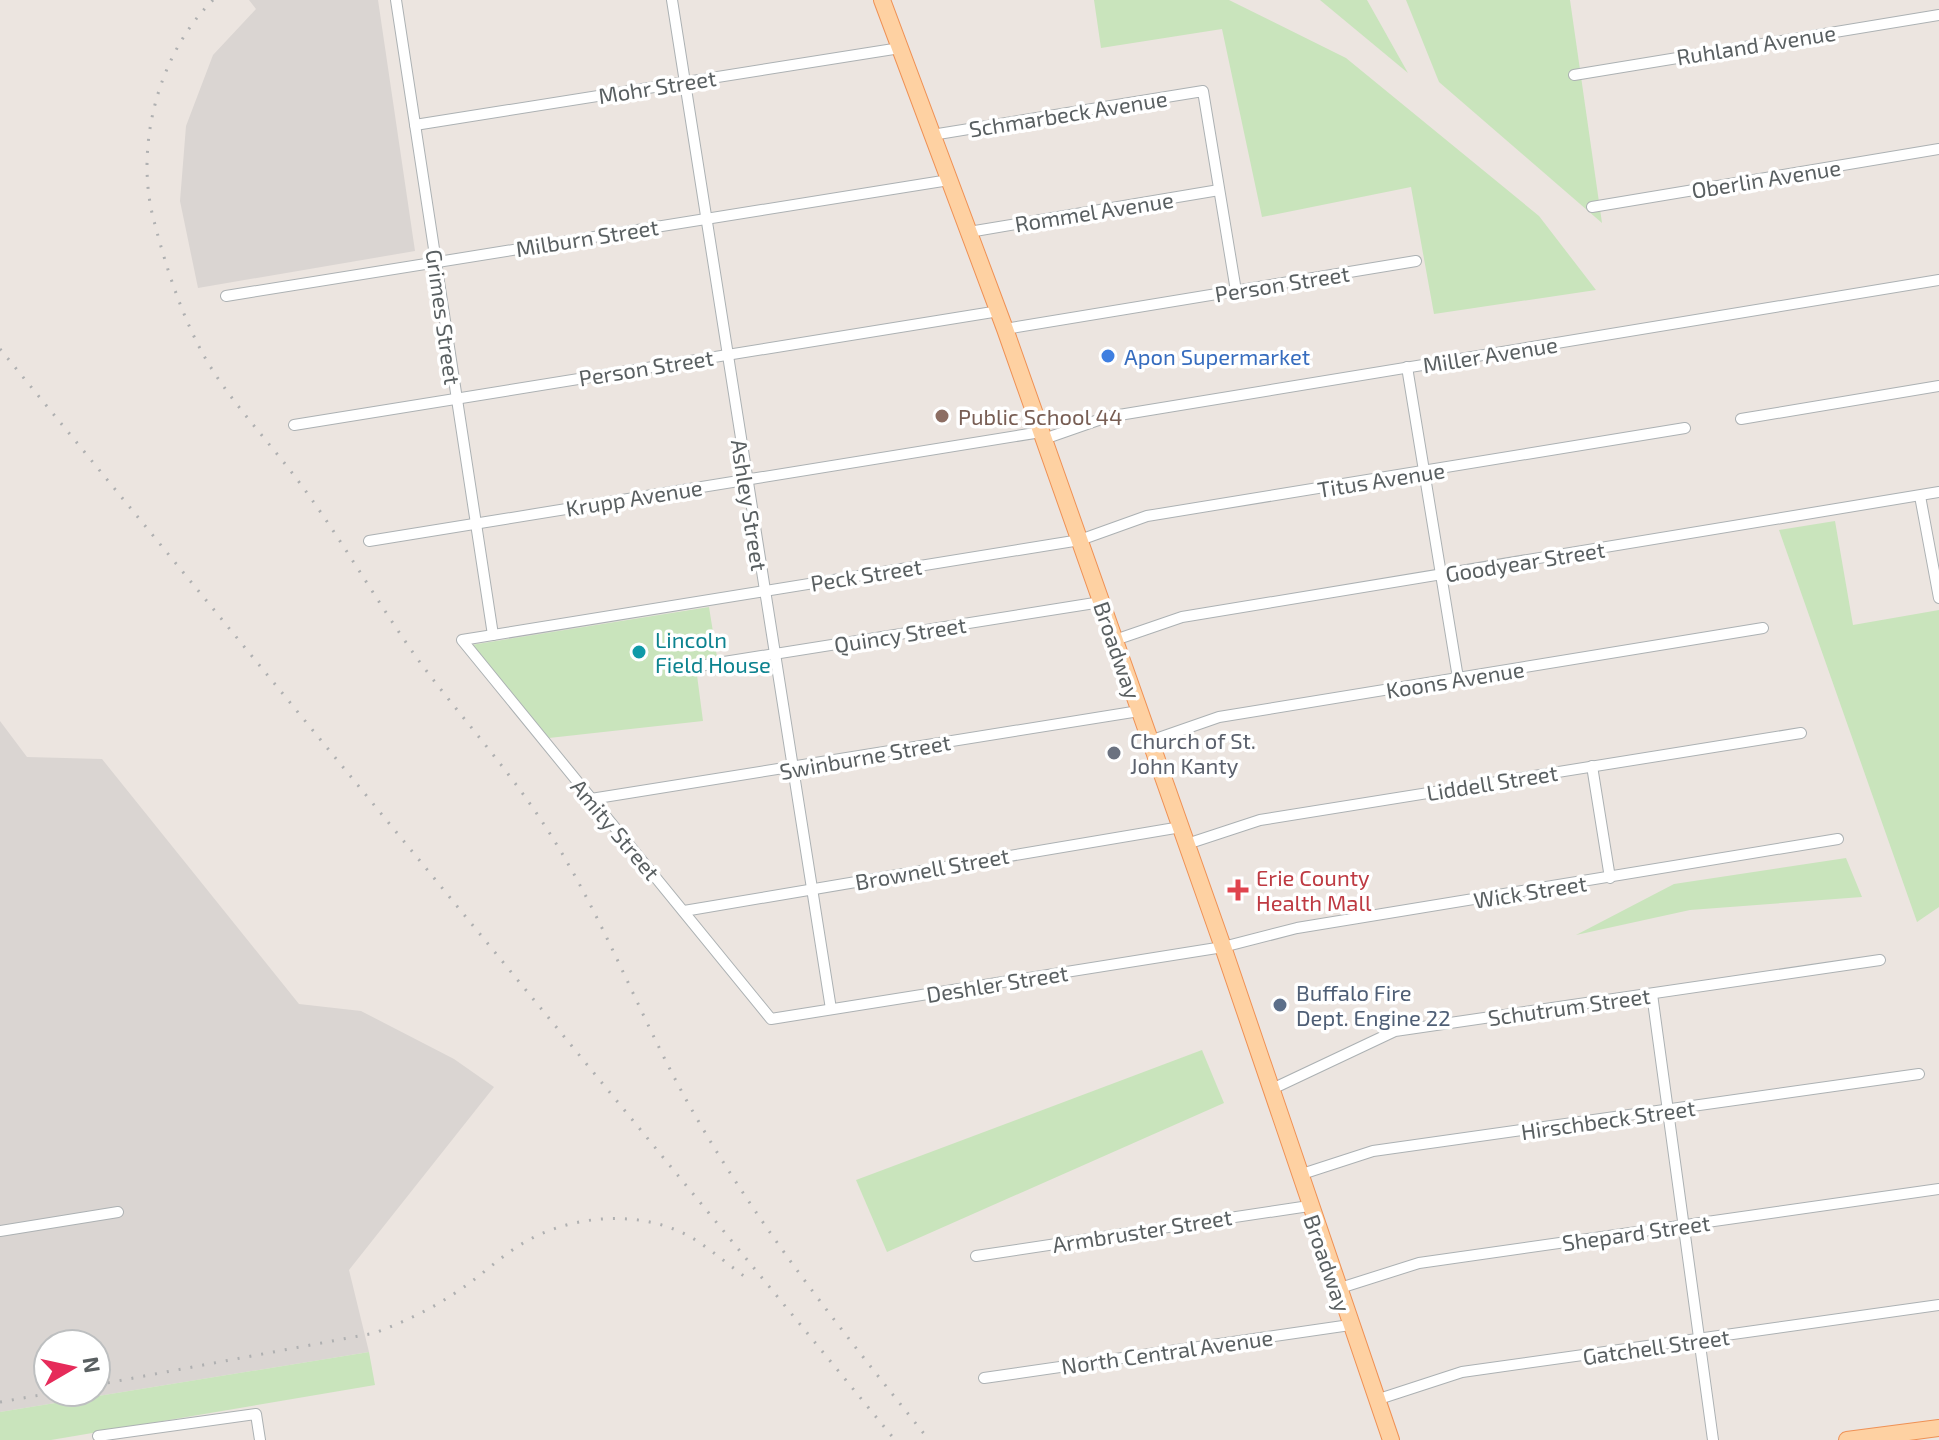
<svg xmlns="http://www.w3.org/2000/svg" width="1939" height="1440" font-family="'Exo 2',sans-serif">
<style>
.industrial{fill:#dad5d2;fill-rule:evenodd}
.green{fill:#c9e4bc}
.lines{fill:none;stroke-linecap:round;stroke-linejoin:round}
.street-casing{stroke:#acb1b3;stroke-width:12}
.primary-casing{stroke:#ef9155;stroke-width:18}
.street{stroke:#fff;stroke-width:10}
.primary{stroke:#fed1a2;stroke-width:16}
.rail{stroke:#afb0b1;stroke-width:3;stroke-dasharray:2 10;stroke-linecap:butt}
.shop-dot{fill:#3f7fe0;stroke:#fff;stroke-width:3}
.education-dot{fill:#8d6e63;stroke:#fff;stroke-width:3}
.culture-dot{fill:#0f9aa8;stroke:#fff;stroke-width:3}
.worship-dot{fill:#6b7280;stroke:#fff;stroke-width:3}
.health-dot{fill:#e0444e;stroke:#fff;stroke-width:3}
.service-dot{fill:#5c6f8a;stroke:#fff;stroke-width:3}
.labels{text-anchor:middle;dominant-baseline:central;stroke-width:7;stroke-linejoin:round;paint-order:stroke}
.street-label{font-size:22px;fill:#595f61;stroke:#fff}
.shop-label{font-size:22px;fill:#366cbe;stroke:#fff;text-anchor:start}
.education-label{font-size:22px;fill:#785e54;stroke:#fff;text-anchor:start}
.culture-label{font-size:22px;fill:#0d838f;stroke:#fff;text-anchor:start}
.worship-label{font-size:22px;fill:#5b616d;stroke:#fff;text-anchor:start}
.health-label{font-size:22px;fill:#be3a42;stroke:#fff;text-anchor:start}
.service-label{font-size:22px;fill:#4e5e75;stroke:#fff;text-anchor:start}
</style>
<rect width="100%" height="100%" fill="#ece5e0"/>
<g class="industrial">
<polygon points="249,0 378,0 415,251 198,288 180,201 186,126 213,55 256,9"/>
<path d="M0,721L27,757L102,759L299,1004L361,1011L454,1059L494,1087L349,1270L369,1352L0,1412ZM48,1344H96V1392H48Z"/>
</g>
<g class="green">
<polygon points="1094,0 1229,0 1346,58 1539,216 1596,290 1434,314 1411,187 1262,217 1222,29 1101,48"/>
<polygon points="1320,0 1367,0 1408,73"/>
<polygon points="1406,0 1570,0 1602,223 1439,82"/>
<polygon points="1835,521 1853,625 1939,610 1939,907 1917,922 1779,530"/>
<polygon points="709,607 717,657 695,660 703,721 549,738 471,645"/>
<polygon points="1846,858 1862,897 1690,910 1576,935 1674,884"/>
<polygon points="1202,1050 1224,1103 887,1252 856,1180"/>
<polygon points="369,1352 375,1385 51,1440 0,1440 0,1412"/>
</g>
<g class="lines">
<defs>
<g id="street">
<polyline points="396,0 493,635"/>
<polyline points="672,0 831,1009"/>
<polyline points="1574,75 1939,15"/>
<polyline points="415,125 900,48"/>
<polyline points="932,135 1203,91 1236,291"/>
<polyline points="1592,207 1939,149"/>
<polyline points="969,232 1219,190"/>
<polyline points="226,296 949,180"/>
<polyline points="1005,329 1416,261"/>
<polyline points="1407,367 1458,678"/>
<polyline points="1741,419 1939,386"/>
<polyline points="294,425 999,311"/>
<polyline points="1685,428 1147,516 1080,540 462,640 771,1019 1223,947 1297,928 1838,839"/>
<polyline points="1044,439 1107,417 1939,280"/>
<polyline points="1920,496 1939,598"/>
<polyline points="369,541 1041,432"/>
<polyline points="1115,640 1182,617 1939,492"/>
<polyline points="699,666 1101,602"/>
<polyline points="1150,741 1219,717 1763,628"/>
<polyline points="1592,766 1610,878"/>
<polyline points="591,799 1139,711"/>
<polyline points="1187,844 1260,820 1801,733"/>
<polyline points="684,911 1181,827"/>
<polyline points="1652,994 1713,1440"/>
<polyline points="1270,1090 1395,1031 1880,960"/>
<polyline points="1299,1175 1373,1151 1919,1074"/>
<polyline points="0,1231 118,1212"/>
<polyline points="976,1256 1309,1206"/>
<polyline points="1337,1289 1419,1263 1939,1189"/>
<polyline points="984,1378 1350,1325"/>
<polyline points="1376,1400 1462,1372 1939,1305"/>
<polyline points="98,1436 256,1414 260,1440"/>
</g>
<g id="primary">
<polyline points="882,0 1005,329 1223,947 1391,1440"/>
<polyline points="1847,1440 1939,1428"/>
</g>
</defs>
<use href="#street" class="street-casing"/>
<use href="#primary" class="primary-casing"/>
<use href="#street" class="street"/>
<use href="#primary" class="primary"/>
<g class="rail">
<path d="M213,0C158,54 134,147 154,221C166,267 181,314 204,356C229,400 265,437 296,478C340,536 376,601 419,661C463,720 513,774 552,837C608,926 643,1026 696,1117C763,1233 846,1336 929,1440"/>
<polyline points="0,349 895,1440"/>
<path d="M96,1385L375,1333C406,1321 434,1308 461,1289C482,1275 499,1258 520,1245C569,1214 643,1208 694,1239C713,1251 730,1266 748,1279"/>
<polyline points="0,1402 58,1392"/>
</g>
</g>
<circle class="shop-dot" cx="1108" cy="356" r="8"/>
<circle class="education-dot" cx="942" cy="416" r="8"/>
<circle class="culture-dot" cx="639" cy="652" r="8"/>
<circle class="worship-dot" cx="1114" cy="753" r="8"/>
<path class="health-dot" d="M1234 878h8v8h8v8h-8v8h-8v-8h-8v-8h8z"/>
<circle class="service-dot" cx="1280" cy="1005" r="8"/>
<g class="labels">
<g class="street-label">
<text transform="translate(1756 44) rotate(-9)">Ruhland Avenue</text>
<text transform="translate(657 86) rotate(-9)">Mohr Street</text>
<text transform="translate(1068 113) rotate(-9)">Schmarbeck Avenue</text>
<text transform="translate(1766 178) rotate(-9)">Oberlin Avenue</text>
<text transform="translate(1094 211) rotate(-9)">Rommel Avenue</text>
<text transform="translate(587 237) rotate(-9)">Milburn Street</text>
<text transform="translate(1282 283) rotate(-9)">Person Street</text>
<text transform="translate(444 317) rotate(82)">Grimes Street</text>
<text transform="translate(1490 354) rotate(-9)">Miller Avenue</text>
<text transform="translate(646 367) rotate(-9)">Person Street</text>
<text transform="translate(1381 479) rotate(-9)">Titus Avenue</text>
<text transform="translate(634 497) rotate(-9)">Krupp Avenue</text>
<text transform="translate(750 505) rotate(81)">Ashley Street</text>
<text transform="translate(1525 561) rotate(-9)">Goodyear Street</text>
<text transform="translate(866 574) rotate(-9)">Peck Street</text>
<text transform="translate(900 634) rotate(-9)">Quincy Street</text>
<text transform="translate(1118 650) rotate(71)">Broadway</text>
<text transform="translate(1455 679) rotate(-9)">Koons Avenue</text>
<text transform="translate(865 756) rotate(-10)">Swinburne Street</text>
<text transform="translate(1492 782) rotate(-9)">Liddell Street</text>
<text transform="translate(616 829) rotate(50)">Amity Street</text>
<text transform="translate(932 868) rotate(-10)">Brownell Street</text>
<text transform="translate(1530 891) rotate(-9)">Wick Street</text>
<text transform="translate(997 983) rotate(-9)">Deshler Street</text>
<text transform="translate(1569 1006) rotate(-8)">Schutrum Street</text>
<text transform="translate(1608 1119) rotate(-8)">Hirschbeck Street</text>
<text transform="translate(1142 1230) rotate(-9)">Armbruster Street</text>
<text transform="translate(1636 1232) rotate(-8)">Shepard Street</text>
<text transform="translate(1328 1263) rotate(71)">Broadway</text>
<text transform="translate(1656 1346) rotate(-8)">Gatchell Street</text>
<text transform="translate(1167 1351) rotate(-8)">North Central Avenue</text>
</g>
<g class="shop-label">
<text x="1124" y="356">Apon Supermarket</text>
</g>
<g class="education-label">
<text x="958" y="416">Public School 44</text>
</g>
<g class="culture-label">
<text x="655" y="639">Lincoln<tspan x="655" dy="25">Field House</tspan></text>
</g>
<g class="worship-label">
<text x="1130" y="740">Church of St.<tspan x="1130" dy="25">John Kanty</tspan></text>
</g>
<g class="health-label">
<text x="1256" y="877">Erie County<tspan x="1256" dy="25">Health Mall</tspan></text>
</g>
<g class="service-label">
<text x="1296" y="992">Buffalo Fire<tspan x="1296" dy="25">Dept. Engine 22</tspan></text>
</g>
</g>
<g transform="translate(72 1368) rotate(81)"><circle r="38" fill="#ffffff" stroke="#bdbfc0" stroke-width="2"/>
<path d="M0-6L14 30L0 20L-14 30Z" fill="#e62b5a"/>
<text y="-12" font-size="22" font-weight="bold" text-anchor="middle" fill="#595f61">N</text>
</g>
</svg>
